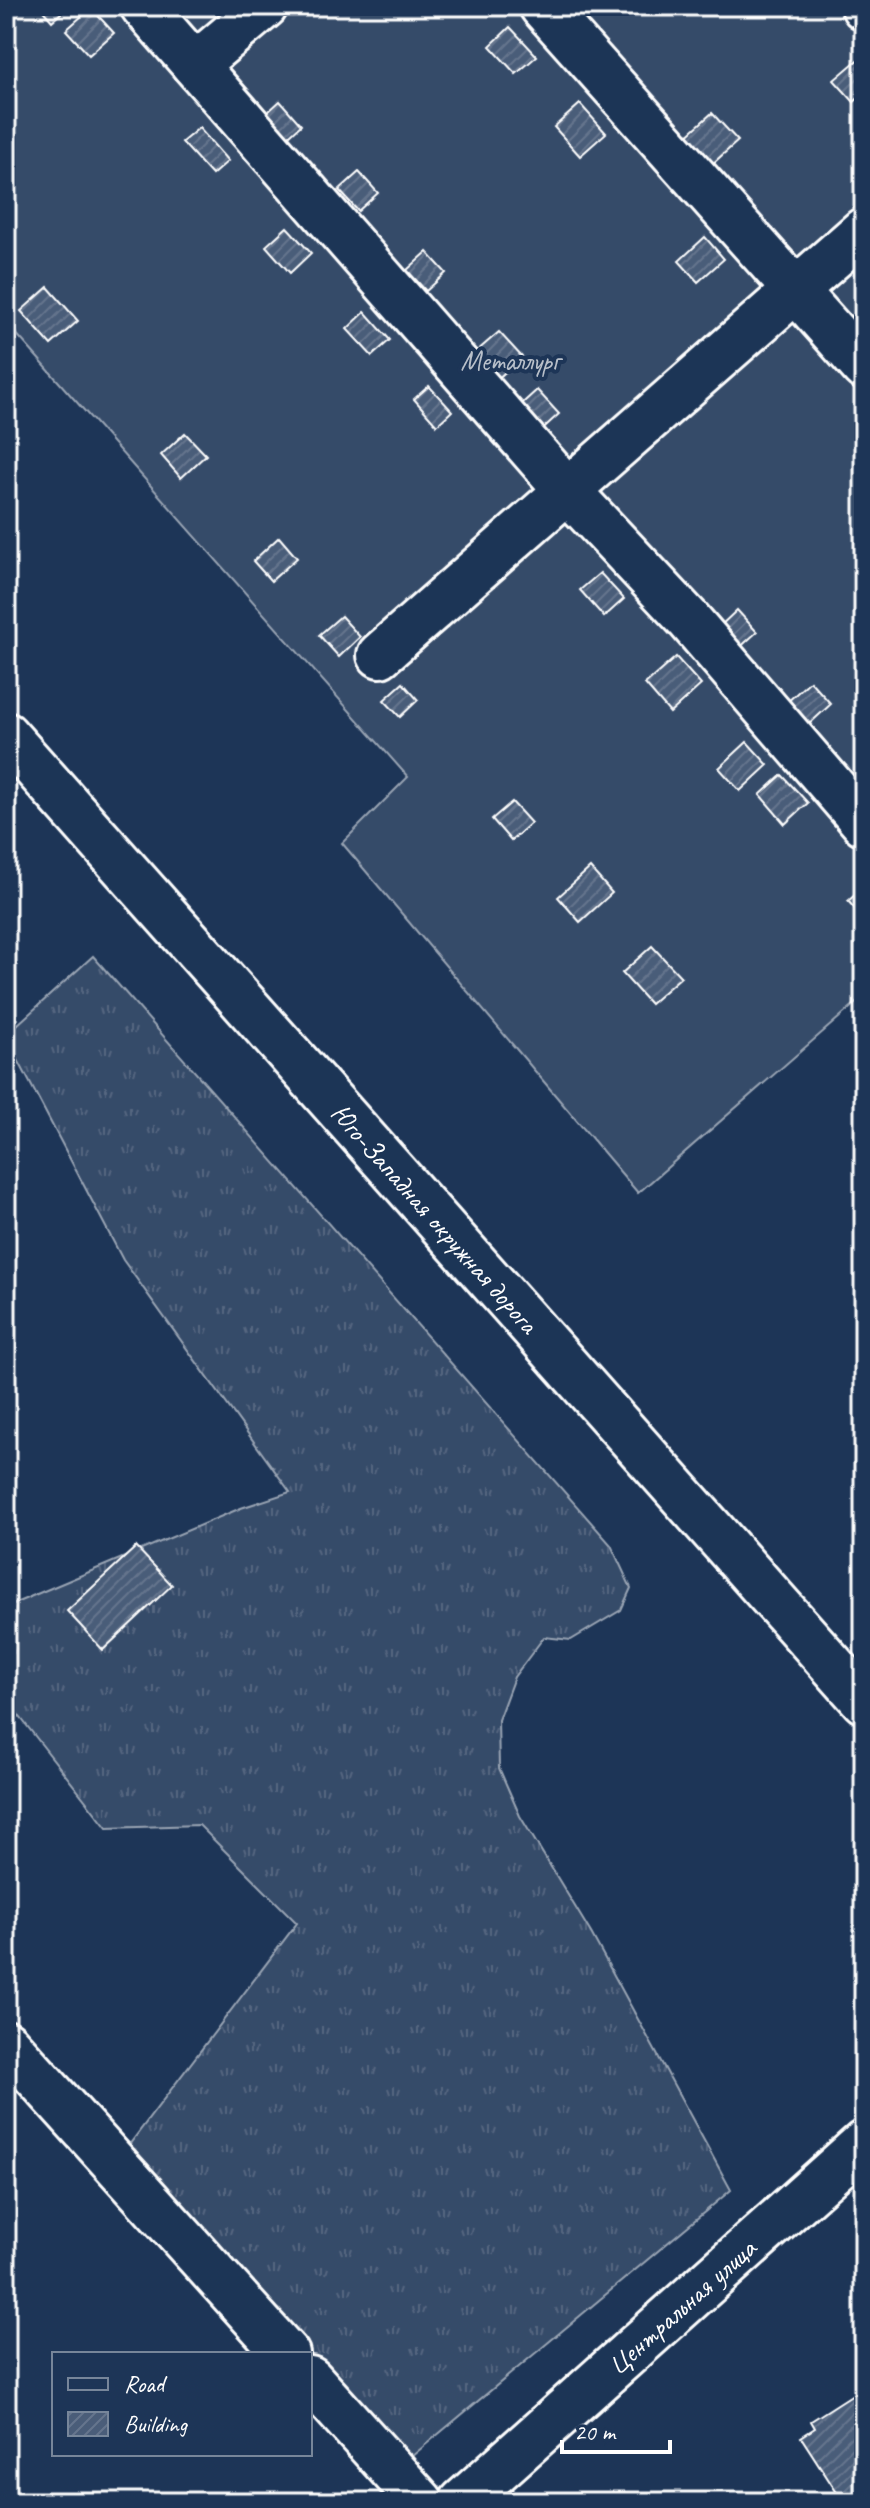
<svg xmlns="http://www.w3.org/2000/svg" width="870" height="2508" font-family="Caveat,sans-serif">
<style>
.grass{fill:url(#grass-tufts);stroke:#9aa5b4;stroke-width:2}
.garden{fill:#364b69;stroke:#9aa5b4;stroke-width:2}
.building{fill:url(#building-hatch);stroke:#fff;stroke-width:2}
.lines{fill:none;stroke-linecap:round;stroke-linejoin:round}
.minor-casing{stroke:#fff;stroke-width:50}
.highway-casing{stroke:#fff;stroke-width:50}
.minor{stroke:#1d3557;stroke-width:44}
.highway{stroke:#1d3557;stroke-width:44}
.labels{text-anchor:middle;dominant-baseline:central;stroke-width:8;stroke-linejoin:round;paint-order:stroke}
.park-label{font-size:28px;fill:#b9c0ca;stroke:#1d3557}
.street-label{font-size:28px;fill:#fff;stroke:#1d3557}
</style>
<defs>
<pattern id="grass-tufts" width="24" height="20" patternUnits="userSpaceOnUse" patternTransform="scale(2)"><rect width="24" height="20" fill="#364b69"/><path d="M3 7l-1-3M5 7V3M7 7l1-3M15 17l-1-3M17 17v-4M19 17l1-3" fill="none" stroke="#546680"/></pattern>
<pattern id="building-hatch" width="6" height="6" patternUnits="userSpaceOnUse" patternTransform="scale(2)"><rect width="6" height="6" fill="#4a5d79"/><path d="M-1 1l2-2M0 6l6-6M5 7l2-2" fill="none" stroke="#65758d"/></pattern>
</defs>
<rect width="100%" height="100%" fill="#1d3557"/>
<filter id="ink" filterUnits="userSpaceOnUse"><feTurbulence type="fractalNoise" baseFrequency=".0125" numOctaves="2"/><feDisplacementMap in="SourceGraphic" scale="16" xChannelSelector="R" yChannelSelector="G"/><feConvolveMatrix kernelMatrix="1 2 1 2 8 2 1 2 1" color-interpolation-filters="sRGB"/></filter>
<g filter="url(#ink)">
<polygon class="grass" points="93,956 611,1545 631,1588 621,1610 571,1640 544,1637 514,1677 498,1720 499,1768 520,1816 591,1933 731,2190 405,2462 310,2361 310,2354 304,2354 120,2157 297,1923 199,1825 107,1828 6,1699 6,1607 241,1508 290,1492 123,1260 6,1037 6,1035"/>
<polygon class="garden" points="6,6 864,6 864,996 638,1193 342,843 408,777 6,322"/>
<g class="building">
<polygon points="39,6 69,6 52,21"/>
<polygon points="91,8 114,33 89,55 66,30"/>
<polygon points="510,27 537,56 516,74 490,46"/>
<polygon points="862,56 864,93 854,102 834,80"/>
<polygon points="280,101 301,125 278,146 257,122"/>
<polygon points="580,104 606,133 580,156 554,127"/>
<polygon points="712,113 738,141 710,166 684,138"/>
<polygon points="199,128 228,161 212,175 182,142"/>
<polygon points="359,172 378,193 358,211 339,190"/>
<polygon points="287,227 311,253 290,273 266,246"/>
<polygon points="705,237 724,259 698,282 679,261"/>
<polygon points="427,252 446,273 426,291 407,270"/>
<polygon points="48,287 78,321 51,345 21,311"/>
<polygon points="365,312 390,340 372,356 347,329"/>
<polygon points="499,332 522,357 493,383 470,357"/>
<polygon points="429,386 452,411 437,425 414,399"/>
<polygon points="537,390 559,414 537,434 515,410"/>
<polygon points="185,433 206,455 181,478 161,455"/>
<polygon points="279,537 297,558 271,581 253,561"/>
<polygon points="600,573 624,599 604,617 580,590"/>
<polygon points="737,610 757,632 737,650 718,628"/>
<polygon points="341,616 360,637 339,657 319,635"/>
<polygon points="676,657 701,685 670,713 645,684"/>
<polygon points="810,681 831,704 806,727 785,704"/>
<polygon points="403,683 418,700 400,717 384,700"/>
<polygon points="747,742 768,765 740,791 719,768"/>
<polygon points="782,775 808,803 785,824 760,795"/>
<polygon points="512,802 531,823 511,841 492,819"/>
<polygon points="590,868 612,893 580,922 558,897"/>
<polygon points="864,887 864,919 848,901"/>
<polygon points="652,946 681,977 650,1004 622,973"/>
<polygon points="136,1547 172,1585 103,1650 67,1611"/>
<polygon points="864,2387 864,2502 843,2502 801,2437 815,2428 811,2421"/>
</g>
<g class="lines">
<defs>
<g id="minor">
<polyline points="143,6 567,490 689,620 864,823"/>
<polyline points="542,6 864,367"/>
<polyline points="864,6 864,7"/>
<polyline points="195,65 265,6"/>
<polyline points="380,655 864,230"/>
<polyline points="6,2043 287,2354"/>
<polyline points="310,2379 421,2502"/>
<path id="s1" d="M462,2502L864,2143"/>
</g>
<g id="highway">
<path id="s2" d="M6,735L864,1701"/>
</g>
</defs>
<use href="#minor" class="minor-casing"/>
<use href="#highway" class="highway-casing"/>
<use href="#minor" class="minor"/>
<use href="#highway" class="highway"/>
</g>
</g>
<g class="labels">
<g class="park-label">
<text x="510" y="360">Металлург</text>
</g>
<g class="street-label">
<text stroke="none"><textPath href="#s2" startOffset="646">Юго-Западная окружная дорога</textPath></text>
<text stroke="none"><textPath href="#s1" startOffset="294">Центральная улица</textPath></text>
</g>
</g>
<rect width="870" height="2508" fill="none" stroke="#1d3557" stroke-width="32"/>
<rect x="16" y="16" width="838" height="2476" fill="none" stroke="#fff" stroke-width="3" filter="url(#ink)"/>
<rect x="52" y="2352" width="260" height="104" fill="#1d3557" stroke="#77869a" stroke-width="2"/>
<rect x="68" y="2378" width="40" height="12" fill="#1d3557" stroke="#77869a" stroke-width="2"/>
<text x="124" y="2392" font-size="24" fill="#ffffff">Road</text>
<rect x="68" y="2412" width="40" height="24" fill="url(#building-hatch)" stroke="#77869a" stroke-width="2"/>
<text x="124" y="2432" font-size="24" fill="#ffffff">Building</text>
<path d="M562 2440v12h108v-12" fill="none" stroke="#ffffff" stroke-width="4"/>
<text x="574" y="2440" font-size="24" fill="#ffffff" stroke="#1d3557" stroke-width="6" paint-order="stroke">20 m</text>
</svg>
